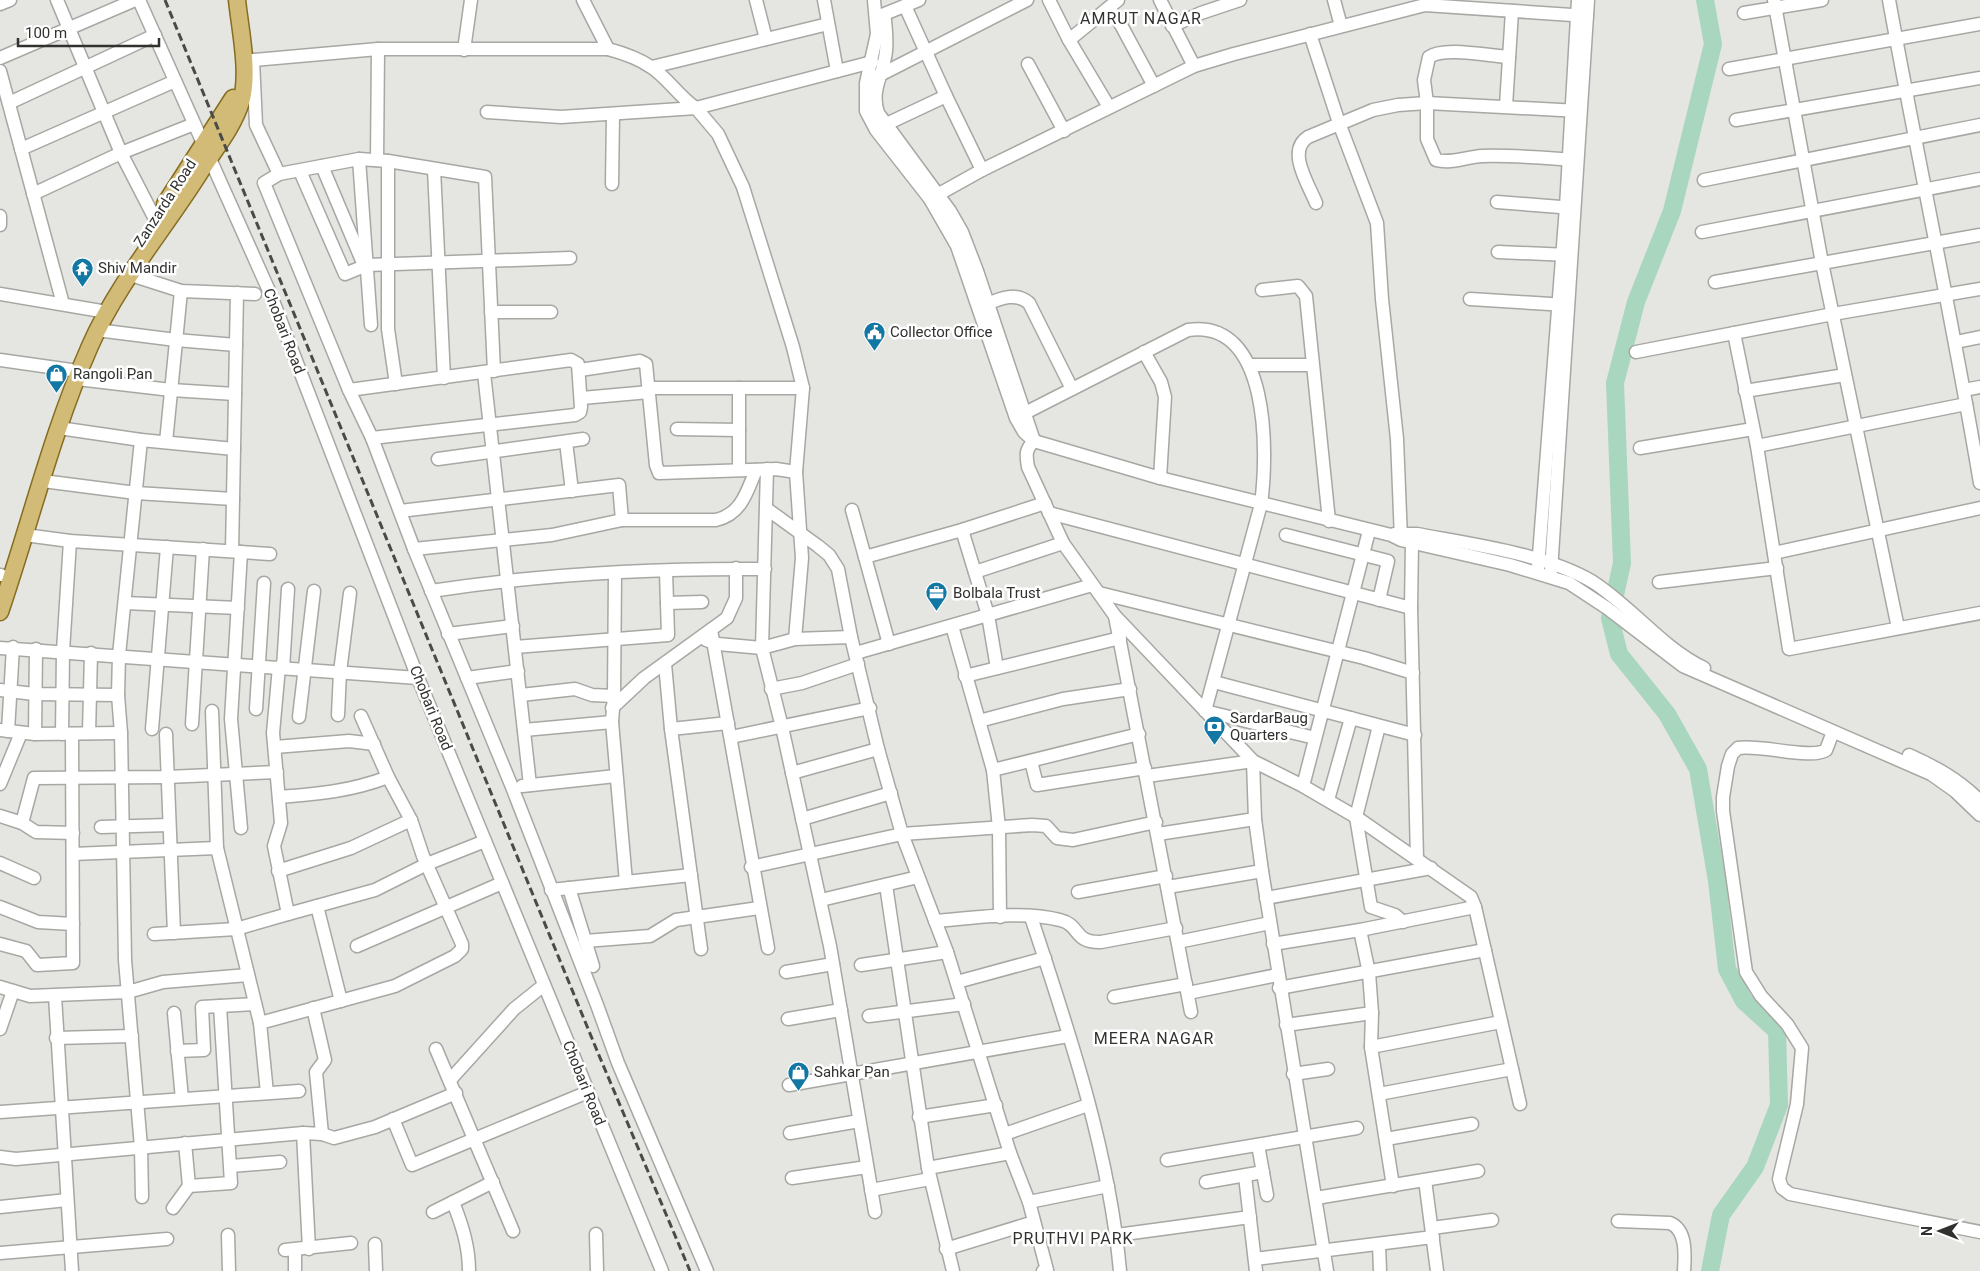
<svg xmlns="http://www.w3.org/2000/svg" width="1980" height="1271" font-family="Roboto,sans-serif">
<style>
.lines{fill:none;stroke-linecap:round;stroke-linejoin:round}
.river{stroke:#a9d6be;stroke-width:18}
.minor-casing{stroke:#a7a7a3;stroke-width:15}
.major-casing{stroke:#866d21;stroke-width:19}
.minor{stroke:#fff;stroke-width:12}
.major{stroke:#d2bb76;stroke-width:16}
.rail{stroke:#4a4a47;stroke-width:3;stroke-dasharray:8 4;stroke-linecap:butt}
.labels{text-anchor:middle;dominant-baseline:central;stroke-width:5;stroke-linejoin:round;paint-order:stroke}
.street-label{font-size:15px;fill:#31312f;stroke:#fff}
.poi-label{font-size:15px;fill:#31312f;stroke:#fff;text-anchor:start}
.neighbourhood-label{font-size:16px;letter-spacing:1px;fill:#31312f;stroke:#fff}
</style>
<rect width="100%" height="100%" fill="#e5e6e1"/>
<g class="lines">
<polyline class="river" points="1705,0 1713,44 1672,211 1636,302 1615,383 1622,563 1610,618 1619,654 1667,714 1698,769 1717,881 1727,969 1744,1001 1777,1031 1779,1105 1755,1167 1721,1215 1710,1271"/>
<defs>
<g id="minor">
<polyline points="57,0 121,153 155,219"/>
<polyline points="139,0 270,293 418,678 662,1271"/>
<polyline points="583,0 608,49"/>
<polyline points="756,0 766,39"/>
<polyline points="824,0 837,71"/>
<polyline points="874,0 877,34 866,83 866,111 876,130 930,199 957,246 1016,418 1024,432 1034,441 1160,478 1391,535 1401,540 1510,565 1569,583 1607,608 1683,666 1931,774 1955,791 1980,815"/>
<polyline points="1049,0 1069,40 1109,107"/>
<polyline points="1160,0 1194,66"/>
<polyline points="1334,0 1341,26"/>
<polyline points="1774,0 1822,263 1898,628"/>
<path d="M1889,0C1918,161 1953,321 1980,483"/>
<polyline points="0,4 10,0"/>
<polyline points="905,6 946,96 982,170"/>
<polyline points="1109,8 1121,25 1154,86"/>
<polyline points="1744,13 1822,0"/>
<polyline points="877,17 919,0"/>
<path d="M885,20C886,30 887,41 886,51C884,74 870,89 878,113L950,211L962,232L977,271L1034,441"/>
<polyline points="1172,26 1201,13 1240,0"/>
<polyline points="1310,34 1339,123 1377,223 1382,299 1397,439 1401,539"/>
<polyline points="1069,40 1118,0"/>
<polyline points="464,50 471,0"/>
<path d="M1509,57C1489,56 1444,46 1429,57L1424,80L1427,103V139L1436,160C1451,164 1466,157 1482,156C1514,155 1545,158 1577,160"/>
<polyline points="0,58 135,0"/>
<polyline points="253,60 256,125 279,174"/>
<path d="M243,61L378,49H608C623,53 638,58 651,67C668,78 679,97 696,108L872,62"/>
<polyline points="1028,64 1064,131"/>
<polyline points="652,67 828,24"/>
<polyline points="1729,69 1980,24"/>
<polyline points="0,71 63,304"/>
<polyline points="876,77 1027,0"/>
<polyline points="9,103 155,35"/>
<polyline points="1506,106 1512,11"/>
<polyline points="487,112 561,117 696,108 718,134 743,187 793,347 803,388 796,472 802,558 795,639"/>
<polyline points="1736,120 1980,78"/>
<polyline points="878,128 946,96"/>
<polyline points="21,149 175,81"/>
<polyline points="359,159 371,325"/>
<polyline points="377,160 378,49"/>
<polyline points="388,161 388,329 396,384"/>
<polyline points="322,166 363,263"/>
<polyline points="434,169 444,378"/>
<polyline points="300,171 345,274 367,265 570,258"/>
<polyline points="1704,180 1980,125"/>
<polyline points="612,184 613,115"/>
<polyline points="33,194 121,153 194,124"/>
<polyline points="930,199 982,170 1194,66 1234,54 1425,5 1587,16"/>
<polyline points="1497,202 1573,208"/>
<path d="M1316,203C1309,185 1286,151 1308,137L1373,110L1398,105L1427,103L1579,111"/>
<polyline points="0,216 0,225"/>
<polyline points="1702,232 1980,179"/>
<polyline points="1498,252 1569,255"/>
<polyline points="131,275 181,291 255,294"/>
<polyline points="1715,282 1980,235"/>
<polyline points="1262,290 1298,286 1306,296 1329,521"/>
<polyline points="0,294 107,312"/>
<polyline points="1470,299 1566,305"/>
<path d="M987,304C1001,298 1016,292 1029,303L1072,389"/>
<polyline points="491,312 551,312"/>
<polyline points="97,330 176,340 236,345"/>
<polyline points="1734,333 1757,446 1789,649 1980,613"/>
<polyline points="1956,342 1980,337"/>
<polyline points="1144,352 1161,382 1165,397 1160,478"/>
<polyline points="1636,352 1833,314 1980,289"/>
<polyline points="0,360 71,370"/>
<polyline points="1249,365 1312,365"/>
<polyline points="580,370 640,361 646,364 656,465 659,473 776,469 796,472"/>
<polyline points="494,371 485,177 388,161 359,159 279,174 264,183 349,390 372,438 414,549 512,787 597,1005 618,1063 707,1271"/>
<polyline points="484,373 530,785"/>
<polyline points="77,379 171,390 235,394"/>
<polyline points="649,388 803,388"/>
<polyline points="739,388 739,470"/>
<polyline points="349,390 571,360 578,364 581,407 580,412 575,415 372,438"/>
<polyline points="1964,390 1980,387"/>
<polyline points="1745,391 1845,375"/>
<polyline points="582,398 649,392"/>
<path d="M1025,413L1188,330C1270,318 1268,452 1261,504L1205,711L1315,738"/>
<polyline points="59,428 141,440 234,449"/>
<polyline points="677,429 739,430"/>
<polyline points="141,440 119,655 118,695 121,733 125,960 141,1147 142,1197"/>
<path d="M1034,441C1025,450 1026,455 1028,467L1063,543L1115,616L1253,761L1303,786L1356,817L1471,897L1475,907L1520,1104"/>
<polyline points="166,442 181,291"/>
<polyline points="566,442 572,491"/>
<polyline points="1757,446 1966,404"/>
<polyline points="1640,448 1753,429"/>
<polyline points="438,459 583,439"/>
<polyline points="767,469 762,648 782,727 830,946 875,1212"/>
<polyline points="43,481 136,493 233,499"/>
<polyline points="767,509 818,546 829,555 838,569 851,637 878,749 902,834 947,952 1010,1153 1029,1202 1047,1270 1043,1271"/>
<polyline points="852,510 889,644"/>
<polyline points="400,511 619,485 622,520"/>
<polyline points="1049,513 1411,608"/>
<polyline points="962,530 988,615 997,668"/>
<path d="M1394,534H1417C1470,544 1547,554 1593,582C1632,607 1662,648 1704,668"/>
<polyline points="25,535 70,541 270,554"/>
<polyline points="1286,535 1388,561 1379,600"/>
<polyline points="1412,543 1411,608 1417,859"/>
<path d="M414,549L552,535L622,520H716C742,514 747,491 756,470"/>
<polyline points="232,551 237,293"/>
<polyline points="241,552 231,719 241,828"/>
<polyline points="1774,553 1980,508"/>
<polyline points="865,557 962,530 1045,503"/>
<polyline points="1538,568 1566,207 1578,0"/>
<polyline points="1551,571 1588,0"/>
<polyline points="975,572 1063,543"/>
<polyline points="615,574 614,696 612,722 626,882"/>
<polyline points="0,575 1,575"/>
<polyline points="1659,582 1777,568"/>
<path d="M431,591C541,574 654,568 765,569"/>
<polyline points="1099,593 1364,658 1413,673"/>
<polyline points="125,603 238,608"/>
<polyline points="667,603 702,602"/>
<polyline points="1115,616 1191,1012"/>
<polyline points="952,626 993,770 999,828 1000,917"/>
<polyline points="711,630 768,948"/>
<polyline points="448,634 513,626"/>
<polyline points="706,640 718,644 762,648 795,639 851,637"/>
<polyline points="515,647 668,635 666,571"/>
<polyline points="0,648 418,678"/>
<polyline points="856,653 1092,585"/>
<polyline points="665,664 671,729 701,949"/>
<polyline points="279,667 273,733 281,823 274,846 288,914"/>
<polyline points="283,668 288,589"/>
<polyline points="965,676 1120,638"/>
<polyline points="467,678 518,671"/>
<polyline points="1214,682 1415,735"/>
<polyline points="771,689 802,683 858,664"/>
<polyline points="0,690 34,694 118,695"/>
<polyline points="521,695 575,689 592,695 614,696"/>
<polyline points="612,708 644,678 727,618 736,598 736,568"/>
<polyline points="256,709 264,583"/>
<polyline points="212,711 217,848 260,1023 267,1093"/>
<polyline points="338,715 340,672 350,593"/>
<polyline points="299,717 314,591"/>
<polyline points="979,721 1063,699 1130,689"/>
<polyline points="192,724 203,549"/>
<polyline points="1379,726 1356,817 1371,907 1395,915 1403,922"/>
<polyline points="152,729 167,547"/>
<polyline points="671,729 728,723"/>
<polyline points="0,730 35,734 121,733"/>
<polyline points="524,730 612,722"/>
<polyline points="8,731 13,647"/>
<path d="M1833,732L1826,750C1812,760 1760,744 1738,748L1732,754L1728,766L1723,797V811L1746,972L1761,996L1787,1024L1802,1048L1797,1104L1779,1179L1782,1188L1790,1194L1980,1232"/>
<polyline points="89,733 91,653"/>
<polyline points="35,734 36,649"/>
<polyline points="62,734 63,651 70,541"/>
<polyline points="166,734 174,933"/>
<polyline points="731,737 870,708"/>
<polyline points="275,747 349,741 374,744"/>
<path d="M1909,755C1936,767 1959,780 1980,801"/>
<polyline points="1031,761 1037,785 1145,768"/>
<polyline points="993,770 1139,734"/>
<polyline points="792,773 878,749"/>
<polyline points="1147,776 1253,761 1255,819 1262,871 1327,1271"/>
<polyline points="0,784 21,733"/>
<polyline points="522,786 616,776"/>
<polyline points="1303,786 1369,531"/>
<path d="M279,797C318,794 352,791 388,777"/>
<polyline points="1328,800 1351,718"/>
<polyline points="0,816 22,823 36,832 73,833"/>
<polyline points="802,819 891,793"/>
<polyline points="22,823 34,778 167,777 277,772"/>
<polyline points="101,827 169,825"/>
<polyline points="1158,834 1255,819"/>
<polyline points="73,854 217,848"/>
<polyline points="0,863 34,878"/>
<polyline points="751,867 902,834 1032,825 1046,826 1057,838 1073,840 1156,822"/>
<polyline points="278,871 351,848 411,820"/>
<polyline points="886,885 928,1168 953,1271"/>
<polyline points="1168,887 1262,871"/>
<polyline points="569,888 593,966"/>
<polyline points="551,890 691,875"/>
<polyline points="1078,892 1166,876"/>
<polyline points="1266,898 1431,868"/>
<polyline points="821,900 918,877"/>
<polyline points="317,906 341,1001"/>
<polyline points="0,907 38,922 73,924"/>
<path d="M1031,917C1069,1032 1109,1150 1120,1271"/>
<path d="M935,921C973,918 1023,910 1060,920C1081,925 1073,943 1101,942L1176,928"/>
<polyline points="1360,930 1369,973 1372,1013 1371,1047 1393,1186"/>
<polyline points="154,934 236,929 288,914 375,890 427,864 485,841"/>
<polyline points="585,941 650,936 676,920 759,908"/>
<polyline points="1178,942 1270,923"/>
<polyline points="0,944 26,951 37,965 73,963 72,734"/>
<polyline points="1273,944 1360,930 1475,907"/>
<polyline points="357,946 502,883"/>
<polyline points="861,965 947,952"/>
<polyline points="786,972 833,964"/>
<polyline points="957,982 1045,958"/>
<polyline points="0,987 30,996 128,992 163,982 248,975"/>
<polyline points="1279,988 1485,950"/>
<polyline points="1188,993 1277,975"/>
<polyline points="55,996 72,1271"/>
<polyline points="1114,997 1186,984"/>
<polyline points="313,1008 325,1060 316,1072 322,1134"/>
<polyline points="174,1013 182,1099"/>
<polyline points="869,1016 964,1004"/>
<polyline points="788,1019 841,1010"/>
<polyline points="260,1023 395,986 455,956 462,949 462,944 423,856 411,820 388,777 361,716"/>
<polyline points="1286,1025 1372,1013"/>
<polyline points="0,1029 13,991"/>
<polyline points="56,1038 132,1036"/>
<polyline points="1371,1047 1501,1022"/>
<polyline points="436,1049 513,1231"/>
<polyline points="177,1051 204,1050 202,1007 255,1004"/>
<polyline points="1293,1074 1328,1069"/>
<polyline points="450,1080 514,1009 544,985"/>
<polyline points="789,1085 1068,1036"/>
<polyline points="1379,1094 1512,1069"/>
<polyline points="0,1112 299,1091"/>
<polyline points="919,1117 996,1105"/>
<polyline points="393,1119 412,1165 588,1092"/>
<polyline points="303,1133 309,1249"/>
<polyline points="790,1133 859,1121"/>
<polyline points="1005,1134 1088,1105"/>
<polyline points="1386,1139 1472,1124"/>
<polyline points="185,1143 189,1186"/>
<polyline points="1258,1145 1267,1195"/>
<polyline points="0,1157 16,1159 303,1133 322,1134 334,1138 375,1127 456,1093"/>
<polyline points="1167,1160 1357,1128"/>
<polyline points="231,1166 280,1162"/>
<polyline points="928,1168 1010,1153"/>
<polyline points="1245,1176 1256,1271"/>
<polyline points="792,1178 867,1167"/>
<polyline points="1425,1180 1437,1271"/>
<polyline points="1206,1182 1263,1172"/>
<polyline points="871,1190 930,1179"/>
<polyline points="1316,1198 1478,1171"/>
<path d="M453,1202C462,1225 469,1246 469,1271"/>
<polyline points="1029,1202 1108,1186"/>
<polyline points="0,1207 67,1200"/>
<polyline points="173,1208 189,1186 231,1183 220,1006"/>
<polyline points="433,1212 493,1182"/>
<path d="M1618,1221L1670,1223C1687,1230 1685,1255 1684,1271"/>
<polyline points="1432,1228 1492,1220"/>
<polyline points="596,1234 597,1271"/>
<polyline points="228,1235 229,1271"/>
<polyline points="1117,1235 1250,1217"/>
<polyline points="375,1244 376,1271"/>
<polyline points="1379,1245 1380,1271"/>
<polyline points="946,1249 1034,1222"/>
<polyline points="285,1250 351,1243"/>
<polyline points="295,1250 295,1271"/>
<polyline points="0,1253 167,1239"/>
<polyline points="1255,1259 1433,1237"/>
</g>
<g id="major">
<polyline points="165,204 233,98"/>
<path d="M0,612C30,524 52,432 90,346C117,284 163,231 199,174C213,151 233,128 241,102C250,74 240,29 237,0"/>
</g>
</defs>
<use href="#minor" class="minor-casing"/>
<use href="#major" class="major-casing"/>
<use href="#minor" class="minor"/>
<use href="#major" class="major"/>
<polyline class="rail" points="165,0 598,1053 690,1271"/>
</g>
<defs>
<symbol id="temple-pin" viewBox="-11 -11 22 30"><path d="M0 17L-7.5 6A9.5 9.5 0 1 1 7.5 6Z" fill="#1278a3" stroke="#fff"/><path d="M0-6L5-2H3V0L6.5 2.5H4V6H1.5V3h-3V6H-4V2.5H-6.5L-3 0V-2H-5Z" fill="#fff"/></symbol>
<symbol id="civic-pin" viewBox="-11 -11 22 30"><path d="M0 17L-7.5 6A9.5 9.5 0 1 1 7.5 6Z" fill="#1278a3" stroke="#fff"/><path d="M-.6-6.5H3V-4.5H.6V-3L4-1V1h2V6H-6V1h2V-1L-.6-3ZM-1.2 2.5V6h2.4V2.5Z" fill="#fff"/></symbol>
<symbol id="shop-pin" viewBox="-11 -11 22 30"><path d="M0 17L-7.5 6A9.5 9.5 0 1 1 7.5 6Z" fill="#1278a3" stroke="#fff"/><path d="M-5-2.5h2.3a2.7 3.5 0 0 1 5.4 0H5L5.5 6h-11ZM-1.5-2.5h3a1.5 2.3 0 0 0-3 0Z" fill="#fff"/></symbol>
<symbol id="office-pin" viewBox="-11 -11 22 30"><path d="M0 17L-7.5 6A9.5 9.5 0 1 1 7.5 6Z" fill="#1278a3" stroke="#fff"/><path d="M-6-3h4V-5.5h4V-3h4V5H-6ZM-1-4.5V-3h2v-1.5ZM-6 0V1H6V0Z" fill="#fff"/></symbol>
<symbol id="bank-pin" viewBox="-11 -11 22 30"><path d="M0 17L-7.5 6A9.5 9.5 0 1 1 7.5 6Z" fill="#1278a3" stroke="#fff"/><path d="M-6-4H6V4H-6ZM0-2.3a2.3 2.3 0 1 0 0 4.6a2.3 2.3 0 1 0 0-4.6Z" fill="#fff"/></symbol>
</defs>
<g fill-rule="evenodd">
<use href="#temple-pin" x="70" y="256" width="25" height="34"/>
<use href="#civic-pin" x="862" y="320" width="25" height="34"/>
<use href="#shop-pin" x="44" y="362" width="25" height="34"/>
<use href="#office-pin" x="924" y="580" width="25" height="34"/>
<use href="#bank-pin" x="1202" y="714" width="25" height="34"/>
<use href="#shop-pin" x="786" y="1060" width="25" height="34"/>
</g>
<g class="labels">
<g class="street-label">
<text transform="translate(165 203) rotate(-57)">Zanzarda Road</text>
<text transform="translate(284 331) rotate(69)">Chobari Road</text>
<text transform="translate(431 708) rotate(68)">Chobari Road</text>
<text transform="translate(584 1083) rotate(68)">Chobari Road</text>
</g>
<g class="poi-label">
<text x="98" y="268">Shiv Mandir</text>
<text x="890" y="332">Collector Office</text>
<text x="73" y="374">Rangoli Pan</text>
<text x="953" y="593">Bolbala Trust</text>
<text x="1230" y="718">SardarBaug<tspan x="1230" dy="17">Quarters</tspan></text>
<text x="814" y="1072">Sahkar Pan</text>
</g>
<g class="neighbourhood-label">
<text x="1141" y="18">AMRUT NAGAR</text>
<text x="1154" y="1038">MEERA NAGAR</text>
<text x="1073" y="1238">PRUTHVI PARK</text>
</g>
</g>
<g transform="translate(1940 1231) rotate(270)" stroke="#ffffff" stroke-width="4" paint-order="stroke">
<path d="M0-4L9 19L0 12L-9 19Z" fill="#31312f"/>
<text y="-8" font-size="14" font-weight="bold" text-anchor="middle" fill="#31312f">N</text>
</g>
<path d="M18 38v8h141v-8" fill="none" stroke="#31312f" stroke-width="2.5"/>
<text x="25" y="38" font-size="15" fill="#31312f" stroke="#ffffff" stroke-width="4" paint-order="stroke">100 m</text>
</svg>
